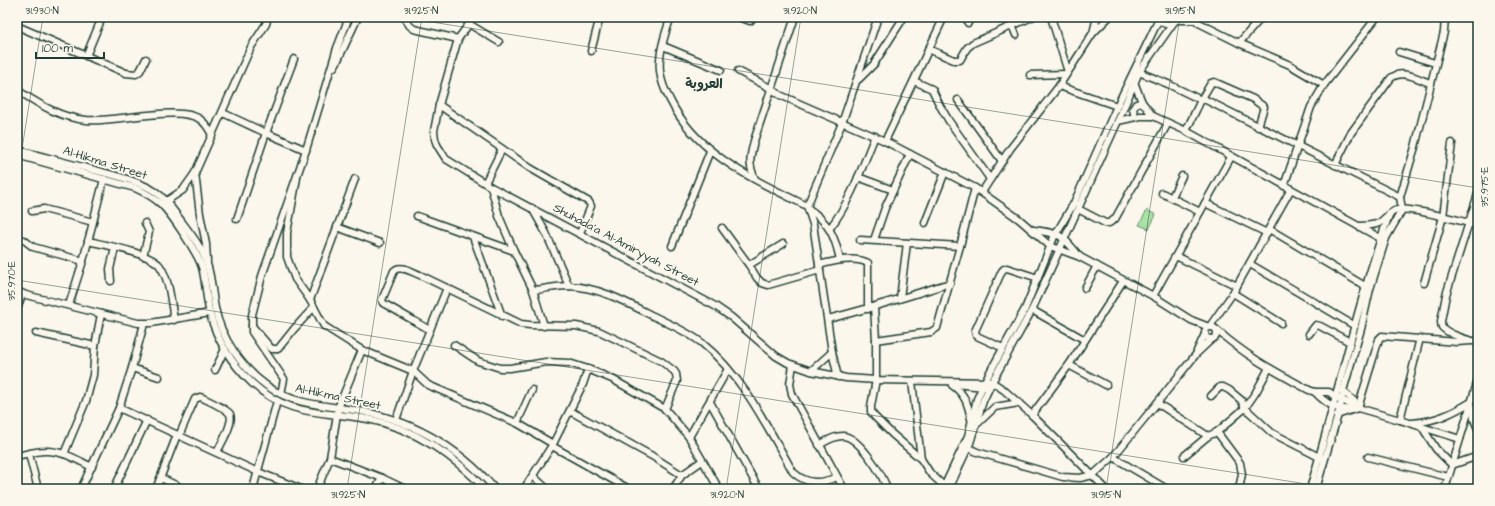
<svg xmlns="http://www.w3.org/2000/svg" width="1495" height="506" font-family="'Architects Daughter','Playpen Sans Arabic',sans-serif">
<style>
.green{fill:#a9e1a6;stroke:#648f6d}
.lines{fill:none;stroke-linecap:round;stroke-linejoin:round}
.minor-casing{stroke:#1f3d34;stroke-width:9}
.minor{stroke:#fbf7ec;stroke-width:6}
.ticks{fill:none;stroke:#1f3d34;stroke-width:1;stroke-opacity:0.45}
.labels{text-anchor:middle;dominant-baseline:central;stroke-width:4;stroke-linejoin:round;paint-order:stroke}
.street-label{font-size:12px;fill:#1f3d34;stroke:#fbf7ec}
.neighbourhood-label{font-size:13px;font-weight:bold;fill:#1f3d34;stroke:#fbf7ec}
.neatline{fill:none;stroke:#1f3d34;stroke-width:1.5}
.ticks-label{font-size:10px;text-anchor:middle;fill:#1f3d34}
</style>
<rect width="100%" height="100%" fill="#fbf7ec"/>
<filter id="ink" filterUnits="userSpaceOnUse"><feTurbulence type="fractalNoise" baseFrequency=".025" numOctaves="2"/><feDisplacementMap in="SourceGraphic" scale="8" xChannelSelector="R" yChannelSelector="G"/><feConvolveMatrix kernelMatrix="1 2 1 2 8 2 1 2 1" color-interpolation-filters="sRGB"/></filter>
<g filter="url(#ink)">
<polygon class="green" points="1147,210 1156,215 1149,229 1139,225"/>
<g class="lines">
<defs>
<g id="minor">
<polyline points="404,17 410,26 414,29 458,39"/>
<polyline points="472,17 469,24 458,39 439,105 434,131 435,139 437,145 446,159 491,187 715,306 731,317 776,356 788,363 811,371 846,378 876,380 992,382 1004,390 1032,415 1106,489"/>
<path d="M671,17C665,33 658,54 660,71C661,81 665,91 670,100C697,155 755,180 807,206L813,224L832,352L838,377"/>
<polyline points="738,17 750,21 754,17"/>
<polyline points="1051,17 1068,72"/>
<path d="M1158,17L1163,23C1169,26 1175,23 1177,17"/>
<polyline points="1192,17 1199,23 1239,43 1290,65 1324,85"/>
<polyline points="1176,20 1194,20"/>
<polyline points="968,23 970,17"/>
<polyline points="469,24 499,42"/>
<polyline points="1012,25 1016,35"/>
<polyline points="17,26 126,73 136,74 140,71 146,59"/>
<polyline points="1093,33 1109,17"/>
<polyline points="1239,43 1262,17"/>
<polyline points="663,46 721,70"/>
<polyline points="928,49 954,60 960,60 967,48 973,43 1032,17"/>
<polyline points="591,51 600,17"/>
<polyline points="1399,52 1435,63"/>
<polyline points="86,56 101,20 94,17"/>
<polyline points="334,67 337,62 358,17"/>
<polyline points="738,71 772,89 780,95 885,141 975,188 1019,219 1050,246 1080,257 1153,296 1191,320 1209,327"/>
<polyline points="1139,72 1168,84 1201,100"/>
<polyline points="1030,75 1066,74"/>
<polyline points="859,79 874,64 904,17"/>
<polyline points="914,81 932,89 940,106 949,121 990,179"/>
<polyline points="1134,82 1142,102 1153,116"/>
<polyline points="1059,86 1117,106"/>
<path d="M17,90C39,104 60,118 86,120C114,123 181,104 201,120C206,124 209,129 212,135"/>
<polyline points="1202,98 1400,197"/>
<polyline points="958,100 1002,161"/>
<polyline points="439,105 530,168 589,202 591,206 580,233"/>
<polyline points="223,113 266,133 306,150"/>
<polyline points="1135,117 1133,109 1136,104 1142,102"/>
<polyline points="1118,121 1140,116 1153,116 1186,131 1380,238 1386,238"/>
<polyline points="1186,131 1201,100 1211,83 1214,82 1253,99 1264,107 1258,127"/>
<polyline points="885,141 944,17"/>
<path d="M17,150C42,156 66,163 91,169C112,175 138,180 156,192C166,199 172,209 179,218C190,233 202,247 207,264C212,279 212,294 215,308C221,338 242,368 267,386C294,405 323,405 354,410C411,419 458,447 495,489"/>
<path d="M17,155L135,188C144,192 153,197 161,204C172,215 197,252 202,267C206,282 206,299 210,314C217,340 232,364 252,383C288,417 324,411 368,419C413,428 454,455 485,489"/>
<path d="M1335,165L1351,133L1391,78C1403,69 1418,79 1430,83"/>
<polyline points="195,173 200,214 206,244 207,261"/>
<polyline points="858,177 893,190"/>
<polyline points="297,178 287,233 287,257 295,279 310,300 324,326 362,350 413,371 428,385 517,423 553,444"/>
<path d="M755,179C748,164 750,157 754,141L795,17"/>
<polyline points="485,183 502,149"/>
<polyline points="1284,186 1311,107 1324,85 1377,17"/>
<polyline points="491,187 499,216 514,251 533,290 544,326"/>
<polyline points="982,192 1010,149 1059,86 1093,33 1097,17"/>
<polyline points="1162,193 1200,212"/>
<path d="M1478,194L1446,295L1441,321C1441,323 1441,325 1442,327C1447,334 1470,341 1478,342"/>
<polyline points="1172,197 1182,176"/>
<polyline points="165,202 183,190 195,173 251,47 266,24 268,17"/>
<polyline points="1205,203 1267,233"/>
<polyline points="807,206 842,123 878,17"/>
<polyline points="532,208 546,233 569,286"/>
<path d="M809,209C829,223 835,236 840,260"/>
<polyline points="1078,209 1105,223 1109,223 1115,219 1168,123"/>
<polyline points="32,211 44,209 93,222"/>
<polyline points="417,216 514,251"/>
<polyline points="237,219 266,133 294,59"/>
<polyline points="925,223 945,172"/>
<path d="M1358,226C1365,226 1372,226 1379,223C1385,219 1389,212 1397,210C1409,207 1464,221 1478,226"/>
<polyline points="337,227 380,243"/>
<polyline points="722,228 749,265 757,278 762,283 768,285 820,270"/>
<path d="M830,228C851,201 862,167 875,136"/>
<polyline points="1269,229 1365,286"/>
<path d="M1034,230C1062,234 1061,234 1080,257"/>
<polyline points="473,237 502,316"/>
<polyline points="24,240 33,247 83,261"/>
<polyline points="860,240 960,246"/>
<polyline points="874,240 885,208 910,154"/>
<path d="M88,241C105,245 151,253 160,266C170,281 171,303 174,320"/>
<polyline points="672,246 710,151"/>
<polyline points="143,256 149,232 145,223"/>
<polyline points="1176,256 1237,286"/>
<polyline points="1250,264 1355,326"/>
<polyline points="749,265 783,244"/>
<path d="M819,265C833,261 855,256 868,263V309"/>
<polyline points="111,281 110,269 115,248"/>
<polyline points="1424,283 1443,217 1452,143"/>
<polyline points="1085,288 1097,266"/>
<path d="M533,290C545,289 557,286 569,286C598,287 624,301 649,314C667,323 687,331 702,343C743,376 768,428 793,472C807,485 821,484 837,477"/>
<polyline points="17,291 26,295 138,323 151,323 210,313"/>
<polyline points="1233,293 1281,323"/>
<polyline points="1153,296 1231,157"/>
<polyline points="900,298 907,243"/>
<polyline points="310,300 355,179"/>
<polyline points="69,305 83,261 104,179"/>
<polyline points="874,307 876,340 876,380 871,406 871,412 875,417 892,434 921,459"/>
<polyline points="17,310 22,294"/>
<polyline points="1032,310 1085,340"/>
<path d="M828,319C869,309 909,296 950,283"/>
<polyline points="252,326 269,346 272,349 278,349 294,329 314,307"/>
<polyline points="1210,326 1233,293 1291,189"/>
<circle cx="1211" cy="333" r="6"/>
<path d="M430,330L383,303L382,300L394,271C400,264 412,272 420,275L521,324L530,325L576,326L599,331L661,361L674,371L676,374L677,381L665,409"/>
<path d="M1217,330C1244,355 1276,372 1309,390L1315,392H1329L1336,397L1358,408L1400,420L1460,439"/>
<polyline points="36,333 95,346"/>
<polyline points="1309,334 1316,325 1320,326 1350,342"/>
<polyline points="876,340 931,332 937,328 960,246 975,188"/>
<polyline points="454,345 478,361 500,368 510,368 546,362 569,363 588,369 612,379 665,409 689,437 719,489"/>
<polyline points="1003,348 979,337 976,335 975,331 1002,271 1004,269 1007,268 1038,278"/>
<polyline points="1197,351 1205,334"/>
<polyline points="793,365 790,384 792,394 844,489"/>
<polyline points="1069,365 1106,385"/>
<polyline points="132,368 159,377"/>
<polyline points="215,370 225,349"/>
<polyline points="811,371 832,352"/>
<polyline points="912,381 921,459 930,473 947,489"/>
<polyline points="954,384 985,387"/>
<path d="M952,385C965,394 968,404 971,419"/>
<polyline points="1343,391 1354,401 1357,407"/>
<path d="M1315,392C1325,403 1337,411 1352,409"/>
<polyline points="281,394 284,379 252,332 252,315 262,276 306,150 337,48 349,17"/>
<polyline points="1211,396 1220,387 1223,387 1229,390 1241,400 1245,408 1272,433 1323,459"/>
<polyline points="710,402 759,489"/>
<polyline points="1157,403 1208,436"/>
<polyline points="119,408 258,472 301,489"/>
<polyline points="570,411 652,456 682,475"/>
<polyline points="1032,415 1069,365 1123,281"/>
<polyline points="1337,415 1358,408 1379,339 1382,336 1457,342 1471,341"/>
<polyline points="396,420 413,371 447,288"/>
<polyline points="1400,420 1420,338"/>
<polyline points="517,423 532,390"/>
<path d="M1412,423C1436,421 1451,414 1471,402L1474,419L1478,429"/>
<polyline points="977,424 995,407 1019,403"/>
<polyline points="1422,427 1436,449 1452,465 1478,456"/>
<polyline points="1217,432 1240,463 1242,474 1239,489"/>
<path d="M179,436L195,399L200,397L203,398C209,401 227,409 230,414C234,423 221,444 217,452"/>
<polyline points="689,437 728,369"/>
<path d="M819,445C826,441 834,436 842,436C858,435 883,475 887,489"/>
<polyline points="552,446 629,489"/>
<polyline points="965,446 977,452 1063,477 1080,478 1093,475 1113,457 1157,403 1197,353 1212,339"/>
<polyline points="29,454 37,485"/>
<polyline points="64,454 86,401 93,375 95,346 101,314"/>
<path d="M17,456C26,454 36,451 45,451C62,450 77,460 92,467"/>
<polyline points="1184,456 1208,436 1217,432 1245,408 1256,392 1269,368"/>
<polyline points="1113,457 1167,489"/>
<polyline points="1368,457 1448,477"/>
<polyline points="330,458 382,478 405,489"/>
<polyline points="533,476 547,489"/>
<polyline points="161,478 184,489"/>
<polyline points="81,489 119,408 132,368 144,324"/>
<polyline points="114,489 147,420"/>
<polyline points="156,489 177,435"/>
<polyline points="253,489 277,401"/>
<polyline points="317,489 330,458 338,408 362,350"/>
<polyline points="376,489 382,478"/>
<polyline points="524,489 553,444 583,384 588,369"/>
<polyline points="673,489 682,475 702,461"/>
<polyline points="943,489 968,436 977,399 985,381 1025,309 1054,237 1074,203 1117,106 1159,19"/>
<polyline points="949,489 970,443 983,401 992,382 1032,310 1118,121 1139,72 1174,22"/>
<path d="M1310,489C1337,398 1357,304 1389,215"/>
<polyline points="1316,489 1340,408 1343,391 1361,329 1370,289 1386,238 1402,210 1400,197 1415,147 1444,32 1445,17"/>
<polyline points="1445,489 1478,380"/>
</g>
</defs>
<use href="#minor" class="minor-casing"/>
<use href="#minor" class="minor"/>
</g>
</g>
<path class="ticks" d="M400,17L1478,188M17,180L43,17M17,280L1338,489M347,489L422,17M726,489L801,17M1106,489L1180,17"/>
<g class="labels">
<g class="street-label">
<text transform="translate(105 163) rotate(17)">Al-Hikma Street</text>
<text transform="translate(626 245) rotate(28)">Shuhada'a Al-Amiryyah Street</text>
<text transform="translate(338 397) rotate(12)">Al-Hikma Street</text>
</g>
<g class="neighbourhood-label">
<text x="704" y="84">العروبة</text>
</g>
</g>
<rect width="1495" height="506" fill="none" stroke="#fbf7ec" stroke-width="44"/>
<path d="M36 52v6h68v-6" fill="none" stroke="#1f3d34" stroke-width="2"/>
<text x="42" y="52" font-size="12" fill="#1f3d34" stroke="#fbf7ec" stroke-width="3" paint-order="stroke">100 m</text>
<rect x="22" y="22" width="1451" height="462" class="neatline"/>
<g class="ticks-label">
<text x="42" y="14">31.930°N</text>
<text x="421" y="14">31.925°N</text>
<text x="800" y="14">31.920°N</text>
<text x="1180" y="14">31.915°N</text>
<text transform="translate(1484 187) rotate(-90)" y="4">35.975°E</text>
<text transform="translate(11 281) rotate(-90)" y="4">35.970°E</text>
<text x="348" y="498">31.925°N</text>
<text x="727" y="498">31.920°N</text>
<text x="1106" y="498">31.915°N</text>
</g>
</svg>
